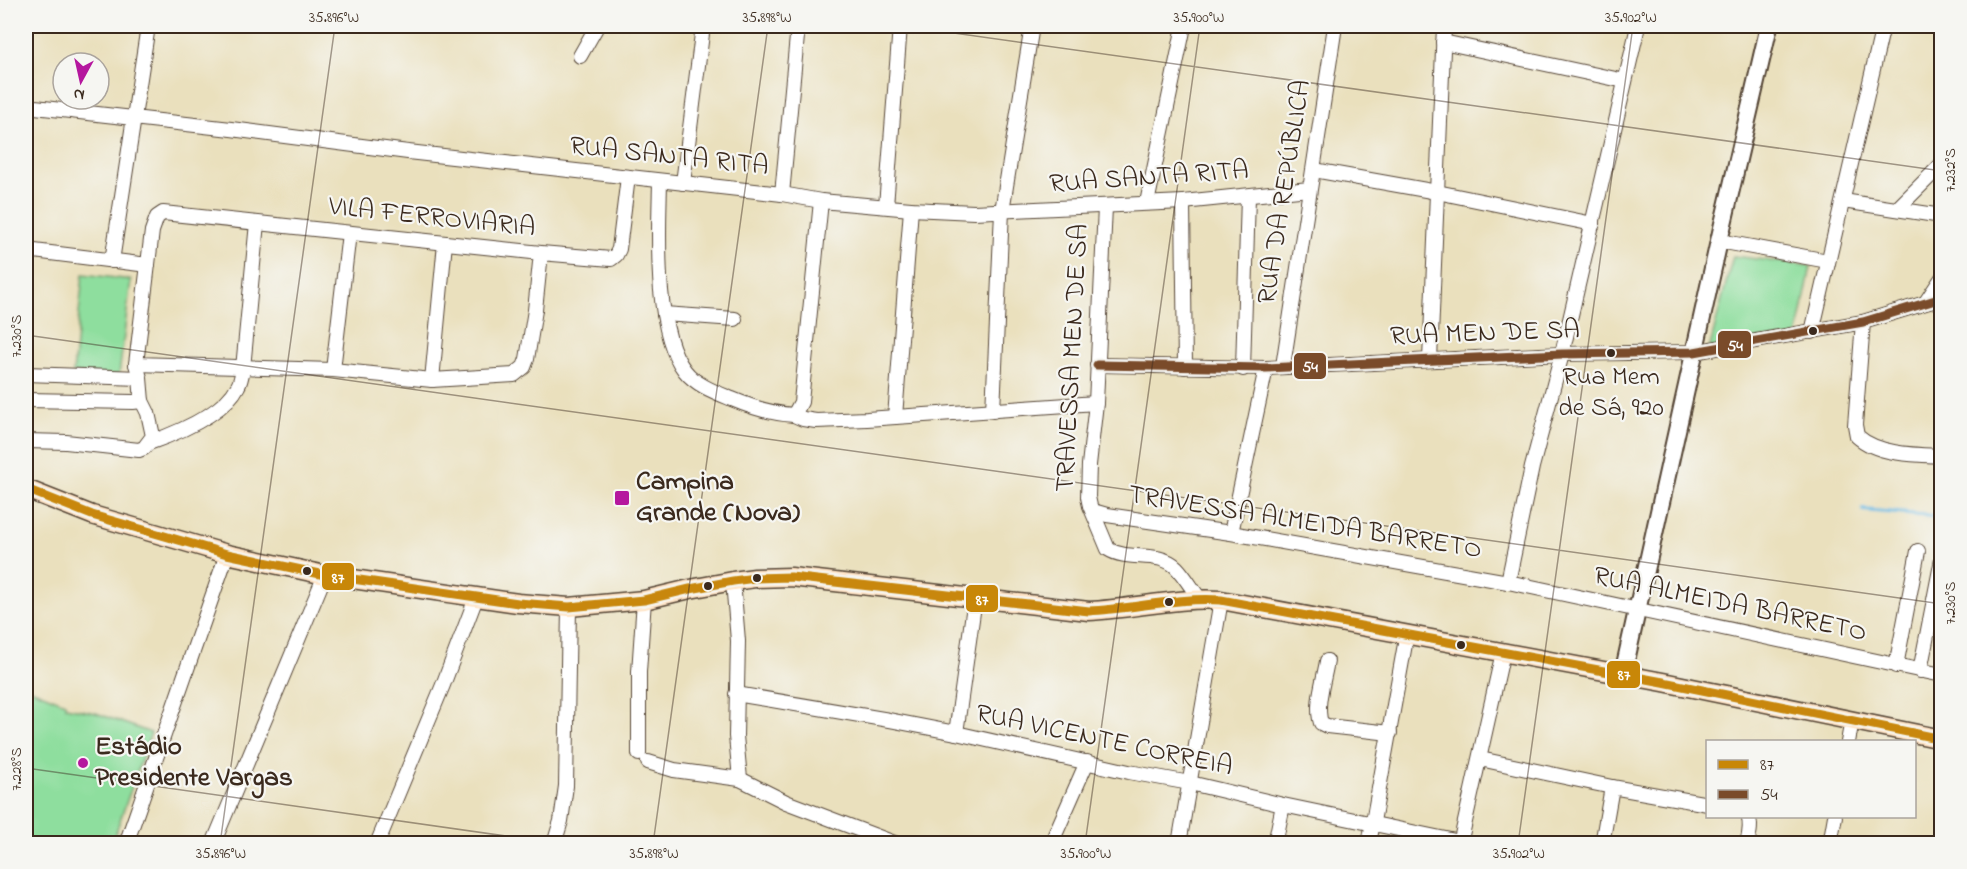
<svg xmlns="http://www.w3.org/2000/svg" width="1967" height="869" font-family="'Indie Flower',sans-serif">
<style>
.green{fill:#8ede9e;stroke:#64845e;stroke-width:1.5}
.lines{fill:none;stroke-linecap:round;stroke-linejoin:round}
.stream{stroke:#67bae3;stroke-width:4}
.minor-casing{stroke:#554536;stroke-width:16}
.tertiary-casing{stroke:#554536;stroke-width:20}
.secondary-casing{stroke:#554536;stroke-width:21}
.minor{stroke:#fff;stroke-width:14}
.tertiary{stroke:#fff;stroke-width:16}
.secondary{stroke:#ffe4c6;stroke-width:18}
.bus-1-casing{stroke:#f6f6f2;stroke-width:14}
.bus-2-casing{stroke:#f6f6f2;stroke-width:14}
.bus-1{stroke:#c88708;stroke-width:9}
.bus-2{stroke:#7a4b2a;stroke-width:9}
.ticks{fill:none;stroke:#3b2a1e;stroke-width:1.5;stroke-opacity:0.45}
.bus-dot{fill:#3b2a1e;stroke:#f6f6f2;stroke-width:2}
.poi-dot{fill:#b5179e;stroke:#f6f6f2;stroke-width:2}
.labels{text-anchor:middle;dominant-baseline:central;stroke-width:4.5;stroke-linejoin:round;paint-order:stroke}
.bus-label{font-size:26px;fill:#3b2a1e;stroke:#f6f6f2}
.street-label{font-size:27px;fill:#3b2a1e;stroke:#f6f6f2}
.poi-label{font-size:27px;font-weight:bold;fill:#3b2a1e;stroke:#f6f6f2;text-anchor:start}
.line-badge{stroke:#f6f6f2;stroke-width:2}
.badge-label{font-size:16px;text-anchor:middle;font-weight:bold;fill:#fff}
.neatline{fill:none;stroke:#3b2a1e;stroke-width:2}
.ticks-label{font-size:15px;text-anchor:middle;fill:#3b2a1e}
</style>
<rect width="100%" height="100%" fill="#f6f6f2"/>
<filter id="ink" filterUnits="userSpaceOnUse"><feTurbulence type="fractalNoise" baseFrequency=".0167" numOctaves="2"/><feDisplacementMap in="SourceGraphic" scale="12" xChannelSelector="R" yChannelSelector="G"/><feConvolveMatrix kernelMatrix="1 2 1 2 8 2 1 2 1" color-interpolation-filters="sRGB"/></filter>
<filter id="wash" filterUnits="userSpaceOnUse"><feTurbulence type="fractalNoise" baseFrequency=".008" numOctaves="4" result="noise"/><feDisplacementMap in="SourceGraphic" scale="24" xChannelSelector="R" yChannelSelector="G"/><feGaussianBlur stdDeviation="1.35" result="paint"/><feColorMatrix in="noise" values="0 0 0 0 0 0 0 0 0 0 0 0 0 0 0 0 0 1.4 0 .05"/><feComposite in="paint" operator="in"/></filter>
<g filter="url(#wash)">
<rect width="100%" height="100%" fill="#eae0bd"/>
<g class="green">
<polygon points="1733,256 1811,266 1797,338 1709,350"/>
<polygon points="83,274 131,280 119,375 73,373"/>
<polygon points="26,687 65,703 66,707 96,713 151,733 112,843 26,843"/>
</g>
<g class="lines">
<polyline class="stream" points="1863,510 1942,517"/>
</g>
</g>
<g filter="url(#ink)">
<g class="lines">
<defs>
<g id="minor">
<polyline points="1443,42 1625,81"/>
<polyline points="580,56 597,26"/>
<polyline points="26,106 231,129 408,152 782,194 821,201 911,209 974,212 1183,202 1309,189"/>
<polyline points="1314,170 1437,192 1593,224"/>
<path d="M660,181C659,231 653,330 685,371C696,385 715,392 732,399C751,407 774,414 794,415L801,402L821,201"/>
<polyline points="683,183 703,26"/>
<polyline points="782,194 798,26"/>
<polyline points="1843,201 1942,216"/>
<polyline points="1183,202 1185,367"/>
<polyline points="1147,203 1184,26"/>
<polyline points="886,206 900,26"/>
<path d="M1105,207L1096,403L1089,465L1088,497L1090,506L1108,549C1128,562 1158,550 1176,567C1185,576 1192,589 1199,598"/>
<polyline points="1897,209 1942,164"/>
<polyline points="1719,241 1828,261"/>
<polyline points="26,250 148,265"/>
<polyline points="541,253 535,310 527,359 524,367 514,375 432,380 333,370 136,364 152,231 157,217 163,213 541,253 611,259 616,255 619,249 628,177"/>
<polyline points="112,261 148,26"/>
<polyline points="1926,302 1942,278"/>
<polyline points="664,314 735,319"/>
<path d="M1863,322L1855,425L1857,436C1878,455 1915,455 1942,456"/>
<polyline points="1812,332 1883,26"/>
<polyline points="1430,360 1444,26"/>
<polyline points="1097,365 1266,368 1562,354 1694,352 1863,322 1942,298"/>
<polyline points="1283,366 1335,26"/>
<polyline points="1243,369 1248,196"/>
<polyline points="333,370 349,233"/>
<polyline points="26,374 140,378"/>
<polyline points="432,380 445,243"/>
<polyline points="26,400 133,402 142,401 140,378 136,364"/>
<polyline points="993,411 1002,211 1032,26"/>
<polyline points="794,415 803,419 816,421 867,419 1096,403"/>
<polyline points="895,417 911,209"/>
<polyline points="26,441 66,442 139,450 144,448 153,436 148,413 142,401"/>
<path d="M149,443C177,433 224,414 238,386C241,381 242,374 243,368L257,223"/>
<polyline points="1093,511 1107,515 1231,533 1508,582 1942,675"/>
<polyline points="1231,533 1266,368"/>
<polyline points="733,581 738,641 736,736 740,779"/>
<polyline points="1508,582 1532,467 1562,354 1638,26"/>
<path d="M1327,661C1324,680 1315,705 1321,723L1327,726L1390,733"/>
<polyline points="1896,666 1918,551"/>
<polyline points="1920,671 1942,559"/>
<polyline points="736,694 889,720 956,733 1129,772 1190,783 1283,805 1460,842"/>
<polyline points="956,733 975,598"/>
<polyline points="1848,742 1852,720"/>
<polyline points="639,754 639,672 644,600"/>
<polyline points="1480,759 1612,787 1708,804"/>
<polyline points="648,762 674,770 740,779 786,802 897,844"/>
<polyline points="126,844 227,554"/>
<polyline points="213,844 325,575"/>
<polyline points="377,844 443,685 476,598"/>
<polyline points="554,844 561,821 566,786 569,607"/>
<polyline points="1051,844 1087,762"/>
<polyline points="1179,844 1221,600"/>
<polyline points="1275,844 1283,805"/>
<polyline points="1369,844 1407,633"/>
<polyline points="1460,844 1503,652"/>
<polyline points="1602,844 1612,787"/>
<path d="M1747,844C1749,835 1752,825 1748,816"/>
<polyline points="1830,844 1835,816"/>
</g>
<polyline id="tertiary" points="1623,674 1719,241 1769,26"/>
<path id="secondary" d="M26,489L92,515L227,554L325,575L518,603L569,607L644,600L690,589L733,581L755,578L791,577L1089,611C1133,609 1177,597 1221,600L1663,682L1942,739"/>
</defs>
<use href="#minor" class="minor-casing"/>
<use href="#tertiary" class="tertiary-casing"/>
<use href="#secondary" class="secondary-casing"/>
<use href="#minor" class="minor"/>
<use href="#tertiary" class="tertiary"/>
<use href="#secondary" class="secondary"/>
<defs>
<path id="bus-1" d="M26,489L92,515L227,554L325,575L518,603L569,607L644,600L690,589L733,581L755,578L791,577L1089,611C1133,609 1177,597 1221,600L1663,682L1942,739"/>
<polyline id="bus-2" points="1097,365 1266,368 1562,354 1694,352 1863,322 1942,298"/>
</defs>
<use href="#bus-1" class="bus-1-casing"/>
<use href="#bus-2" class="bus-2-casing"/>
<use href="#bus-1" class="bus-1"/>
<use href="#bus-2" class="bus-2"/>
</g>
</g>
<path class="ticks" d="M904,26L1942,171M26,335L1942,604M26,768L562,844M220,844L335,26M653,844L768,26M1085,844L1200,26M1518,844L1633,26"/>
<g class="bus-dot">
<circle cx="1813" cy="331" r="5"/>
<circle cx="1611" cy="353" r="5"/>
<circle cx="307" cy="571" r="5"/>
<circle cx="757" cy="578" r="5"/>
<circle cx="708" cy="586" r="5"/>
<circle cx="1169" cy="602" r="5"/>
<circle cx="1461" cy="645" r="5"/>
</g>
<g class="poi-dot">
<rect x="614" y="490" width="16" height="16" rx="3"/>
<circle cx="83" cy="763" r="6"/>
</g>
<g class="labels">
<g class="bus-label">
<text x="1611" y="378">Rua Mem<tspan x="1611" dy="31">de Sá, 920</tspan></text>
</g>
<g class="street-label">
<text transform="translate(669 157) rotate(6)">RUA SANTA RITA</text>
<text transform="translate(1149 178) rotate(-4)">RUA SANTA RITA</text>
<text transform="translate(1285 192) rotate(-81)">RUA DA REPÚBLICA</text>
<text transform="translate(432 218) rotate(6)">VILA FERROVIARIA</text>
<text transform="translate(1485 334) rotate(-2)">RUA MEN DE SA</text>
<text transform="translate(1073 358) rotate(-87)">TRAVESSA MEN DE SA</text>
<text transform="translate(1305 523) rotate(9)">TRAVESSA ALMEIDA BARRETO</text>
<text transform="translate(1730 605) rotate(12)">RUA ALMEIDA BARRETO</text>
<text transform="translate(1104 741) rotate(12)">RUA VICENTE CORREIA</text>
</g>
<g class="poi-label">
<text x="636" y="482">Campina<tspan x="636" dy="31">Grande (Nova)</tspan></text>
<text x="95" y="747">Estádio<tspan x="95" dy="31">Presidente Vargas</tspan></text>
</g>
</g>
<g class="line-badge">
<rect x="1717" y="330" width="35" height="29" rx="6" fill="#7a4b2a"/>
<rect x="1293" y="352" width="34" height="28" rx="6" fill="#7a4b2a"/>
<rect x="321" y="562" width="34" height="29" rx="6" fill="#c88708"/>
<rect x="965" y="584" width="34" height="29" rx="6" fill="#c88708"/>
<rect x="1606" y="660" width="35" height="29" rx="6" fill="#c88708"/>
</g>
<g class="badge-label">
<text x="1735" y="351">54</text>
<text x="1310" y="372">54</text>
<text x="338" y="583">87</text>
<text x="982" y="605">87</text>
<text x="1624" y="680">87</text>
</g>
<rect width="1967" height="869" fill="none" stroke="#f6f6f2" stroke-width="66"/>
<rect x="1706" y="740" width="210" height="78" fill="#f6f6f2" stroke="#aba49d" stroke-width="1.5"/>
<rect x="1718" y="760" width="30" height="9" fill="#c88708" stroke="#aba49d" stroke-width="1.5"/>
<text x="1760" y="770" font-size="18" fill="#3b2a1e">87</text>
<rect x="1718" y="790" width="30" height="9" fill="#7a4b2a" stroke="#aba49d" stroke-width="1.5"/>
<text x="1760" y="800" font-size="18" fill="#3b2a1e">54</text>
<g transform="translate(81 81) rotate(188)"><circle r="28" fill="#f6f6f2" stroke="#aba49d" stroke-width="1.5"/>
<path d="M0-4.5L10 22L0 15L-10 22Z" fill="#b5179e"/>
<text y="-9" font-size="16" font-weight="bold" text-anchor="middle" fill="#3b2a1e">N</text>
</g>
<rect x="33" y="33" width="1901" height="803" class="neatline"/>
<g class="ticks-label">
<text x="334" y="22">35.896°W</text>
<text x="767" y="22">35.898°W</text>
<text x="1199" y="22">35.900°W</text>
<text x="1631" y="22">35.902°W</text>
<text transform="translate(1950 170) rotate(-90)" y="5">7.232°S</text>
<text transform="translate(16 336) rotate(-90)" y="5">7.230°S</text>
<text transform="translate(1950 603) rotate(-90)" y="5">7.230°S</text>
<text transform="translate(16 769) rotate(-90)" y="5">7.228°S</text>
<text x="221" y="858">35.896°W</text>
<text x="654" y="858">35.898°W</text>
<text x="1086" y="858">35.900°W</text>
<text x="1519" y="858">35.902°W</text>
</g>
</svg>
